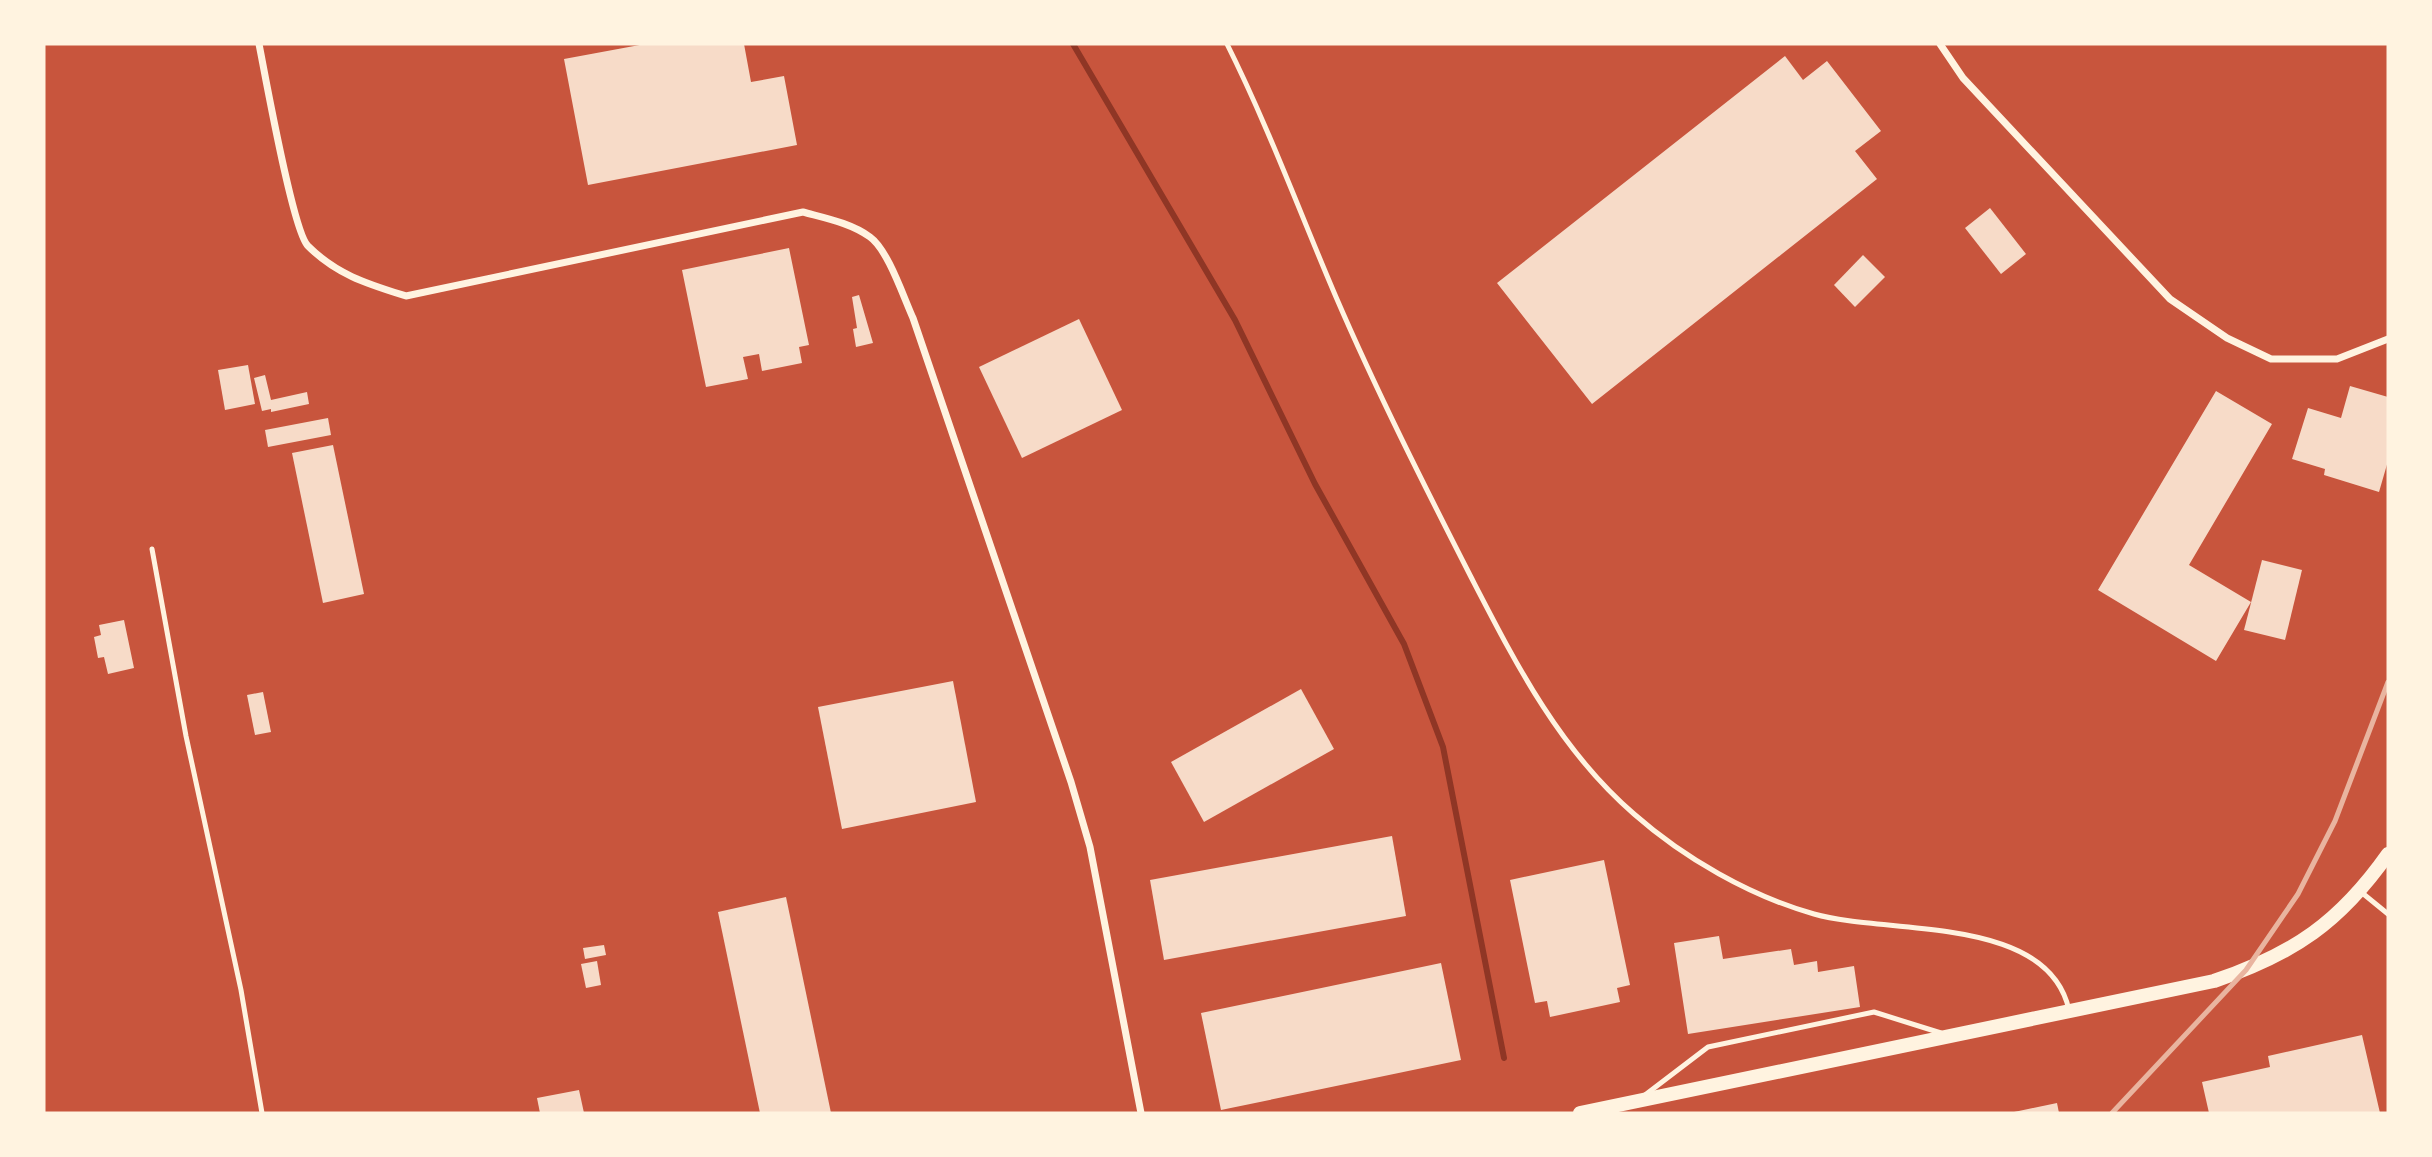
<svg xmlns="http://www.w3.org/2000/svg" width="2432" height="1157" font-family="'Archivo Narrow',sans-serif">
<style>
.lines{fill:none;stroke-linecap:round;stroke-linejoin:round}
.stream{stroke:#8f3625;stroke-width:6}
.building{fill:#f7dbc8}
.service{stroke:#fff3e0;stroke-width:5}
.minor{stroke:#fff3e0;stroke-width:7}
.secondary{stroke:#fff3e0;stroke-width:14}
.rail{stroke:#e9b49f;stroke-width:5}
</style>
<rect width="100%" height="100%" fill="#c8553d"/>
<g class="lines">
<polyline class="stream" points="1073,44 1235,320 1315,484 1404,644 1443,747 1504,1058"/>
</g>
<g class="building">
<polygon points="645,44 744,44 751,82 784,76 797,145 588,185 564,59"/>
<polygon points="1785,56 1803,80 1827,61 1881,131 1855,151 1877,179 1592,404 1497,283"/>
<polygon points="1990,208 2026,254 2001,274 1965,228"/>
<polygon points="789,248 809,345 799,347 802,363 762,371 759,354 743,357 748,379 706,387 682,270"/>
<polygon points="1863,255 1885,277 1855,307 1834,285"/>
<polygon points="859,295 873,343 856,347 853,329 857,328 852,297"/>
<polygon points="1079,319 1122,410 1022,458 979,367"/>
<polygon points="248,365 255,404 225,410 218,370"/>
<polygon points="265,375 271,400 307,392 309,404 271,412 271,409 262,411 254,378"/>
<polygon points="2350,386 2388,397 2388,461 2379,492 2324,475 2325,469 2292,459 2308,408 2341,418"/>
<polygon points="2216,391 2272,424 2189,565 2251,602 2216,661 2098,590"/>
<polygon points="328,418 331,435 268,447 265,430"/>
<polygon points="333,445 364,594 323,603 292,453"/>
<polygon points="2262,560 2302,570 2285,640 2244,630"/>
<polygon points="124,620 134,668 108,674 104,657 98,658 94,637 101,635 99,625"/>
<polygon points="953,681 976,802 842,829 818,707"/>
<polygon points="1301,689 1334,749 1204,822 1171,762"/>
<polygon points="263,692 271,732 255,735 247,695"/>
<polygon points="1392,836 1406,916 1164,960 1150,880"/>
<polygon points="1604,860 1630,985 1617,988 1620,1002 1550,1017 1547,1001 1535,1003 1510,880"/>
<polygon points="786,897 831,1113 760,1113 718,912"/>
<polygon points="1719,936 1723,959 1791,949 1794,965 1817,961 1818,972 1854,966 1860,1007 1688,1034 1674,943"/>
<polygon points="604,945 606,955 585,959 583,948"/>
<polygon points="597,961 601,985 586,988 581,964"/>
<polygon points="1441,963 1461,1060 1221,1110 1201,1013"/>
<polygon points="2362,1035 2380,1113 2209,1113 2202,1082 2270,1067 2268,1056"/>
<polygon points="579,1090 584,1113 540,1113 537,1098"/>
<polygon points="2057,1103 2059,1113 2014,1113 2014,1112"/>
</g>
<g class="lines">
<g class="service">
<path d="M1227,44C1268,126 1300,213 1336,297C1377,392 1424,485 1471,577C1516,664 1559,749 1634,814C1684,858 1750,896 1814,914C1887,935 2048,914 2069,1010"/>
<polyline points="152,549 186,736 241,990 262,1113"/>
<polyline points="2361,892 2388,914"/>
<polyline points="1645,1095 1708,1047 1874,1012 1941,1033"/>
</g>
<g class="minor">
<path d="M259,44C265,74 293,232 308,246C337,275 368,284 406,296L803,212C825,218 851,223 870,237C888,250 903,296 913,318L1071,782L1090,847L1141,1113"/>
<polyline points="1940,44 1963,78 2170,299 2227,338 2271,359 2337,359 2388,339"/>
</g>
<path class="secondary" d="M1580,1113L2214,981C2294,954 2340,922 2388,854"/>
<polyline class="rail" points="2112,1113 2246,970 2298,894 2335,821 2388,682"/>
</g>
<rect width="2432" height="1157" fill="none" stroke="#fff3e0" stroke-width="91"/>
</svg>
